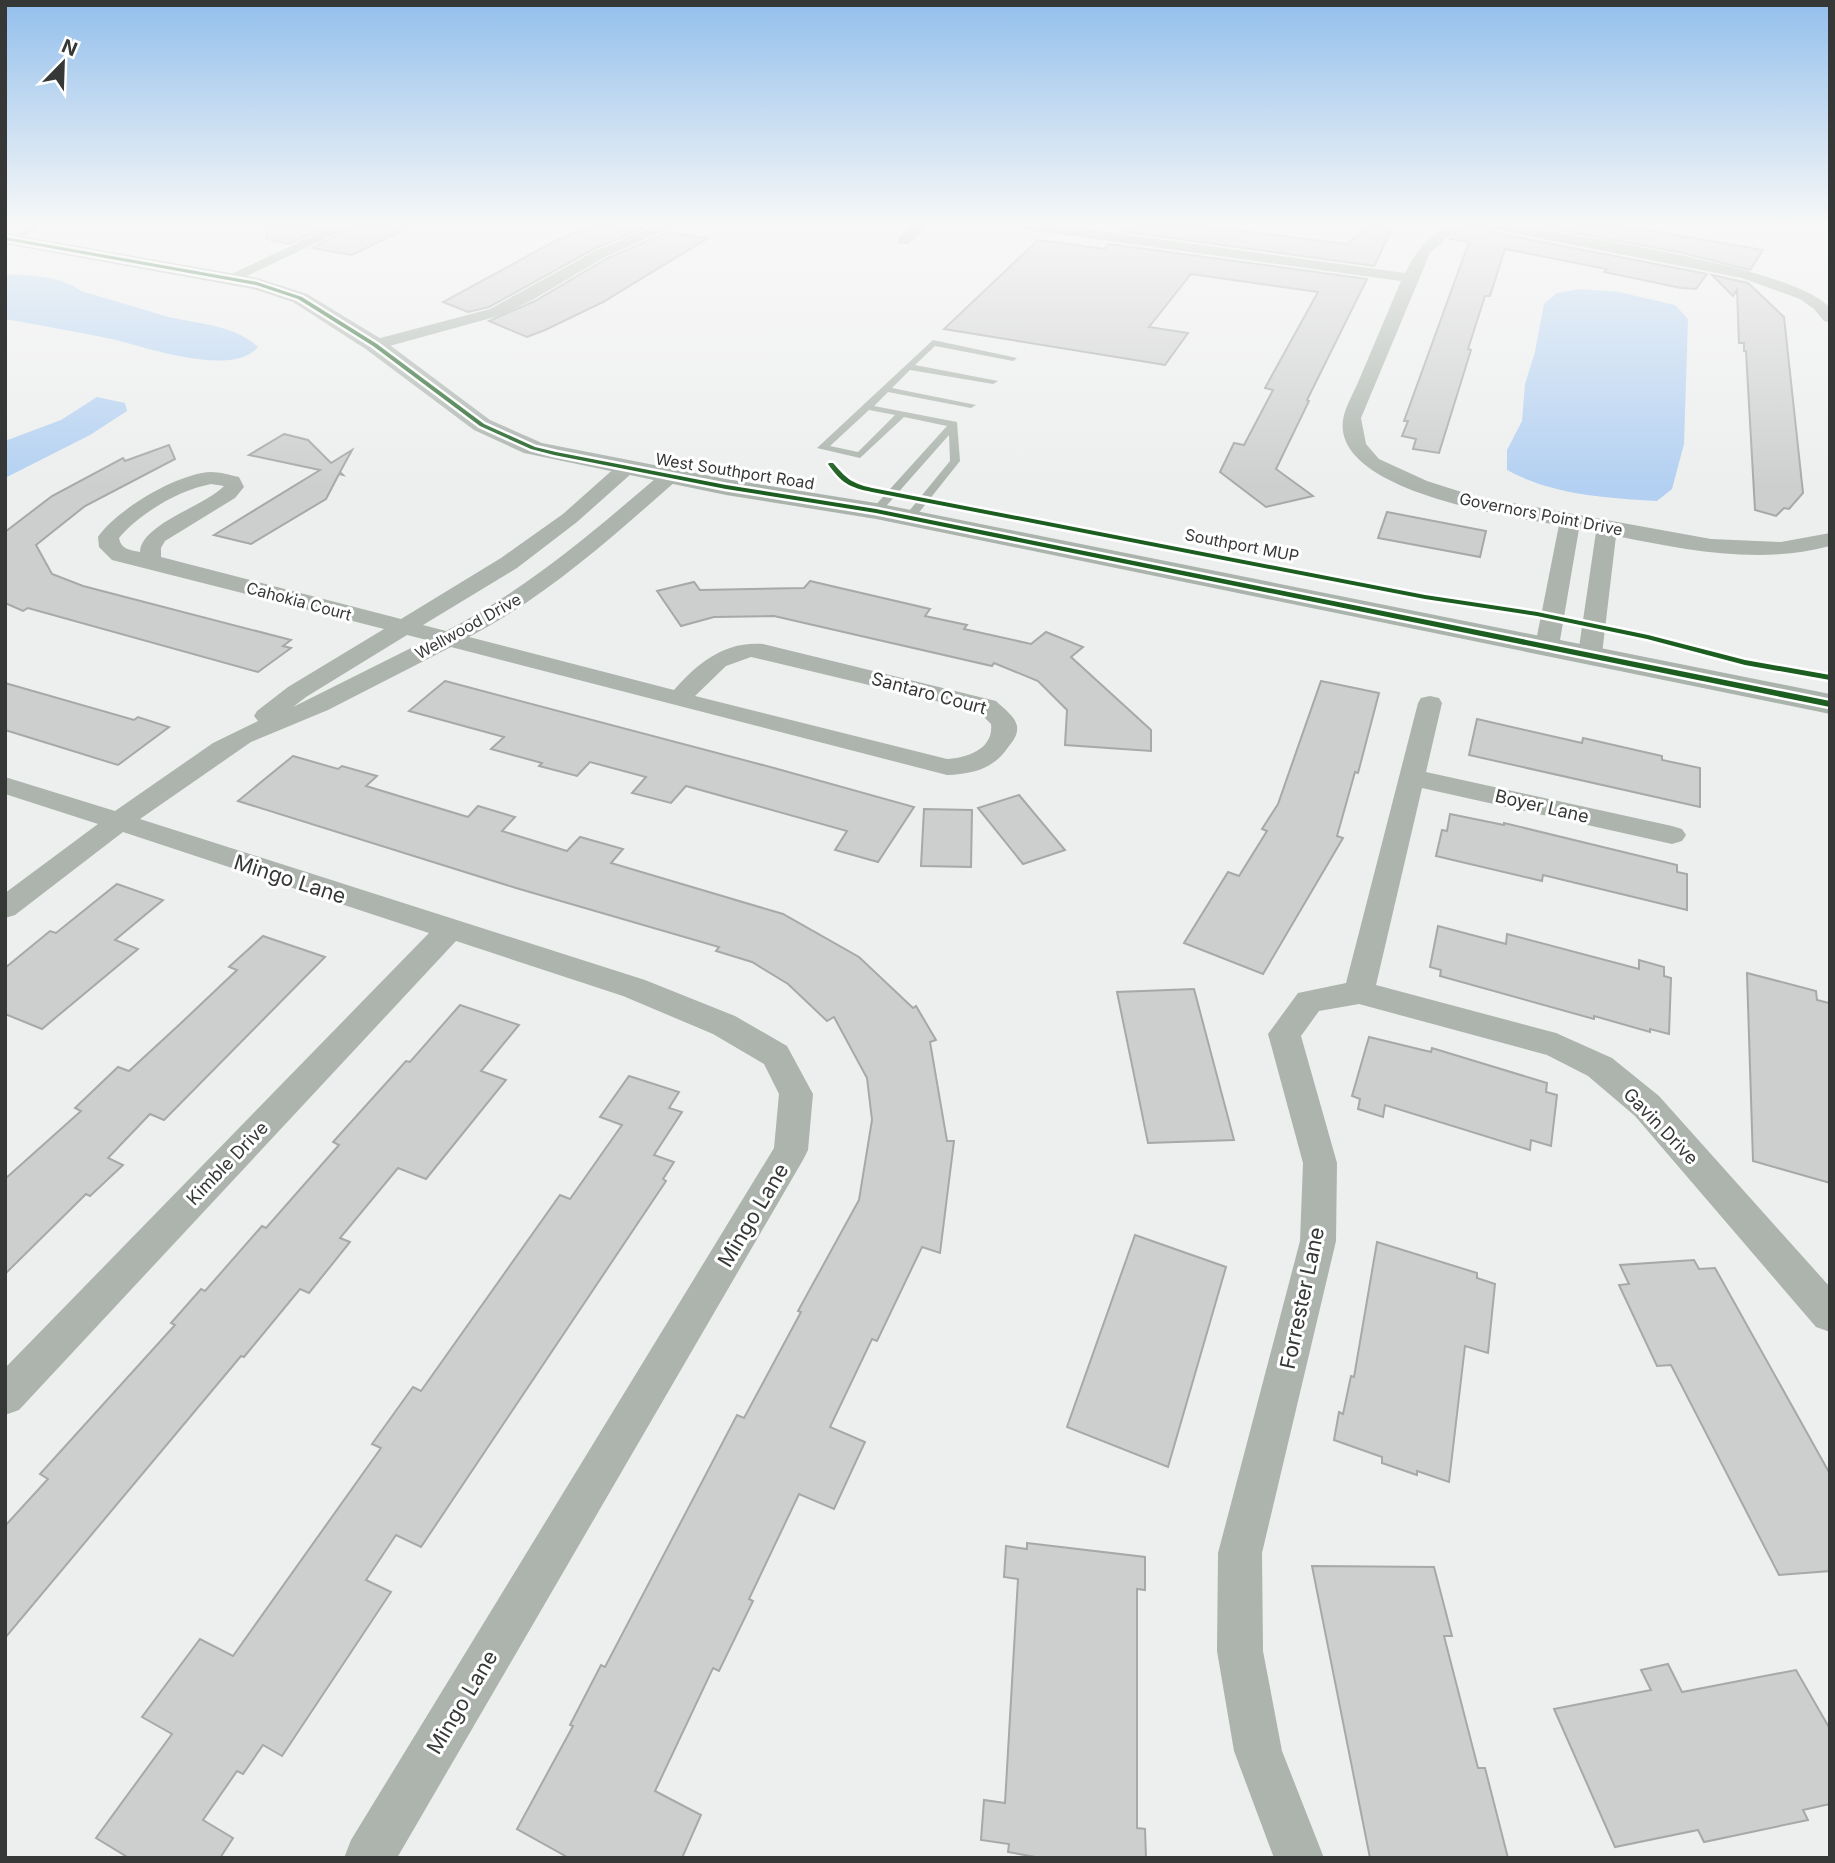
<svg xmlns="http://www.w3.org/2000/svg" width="1835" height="1863" font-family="Inter,sans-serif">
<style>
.water{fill:#b3d0f2}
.building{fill:#cdcece;stroke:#a7a8a8;stroke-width:2}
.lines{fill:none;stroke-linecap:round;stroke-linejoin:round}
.service{fill:#acb4ad;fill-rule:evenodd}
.minor{fill:#acb4ad;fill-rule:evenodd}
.secondary{fill:#abb3ad;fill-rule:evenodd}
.cycleway-casing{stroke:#fff;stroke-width:5}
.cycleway{fill:#1b5e20;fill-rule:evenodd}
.labels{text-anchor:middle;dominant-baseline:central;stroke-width:6;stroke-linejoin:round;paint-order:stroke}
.far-street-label{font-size:16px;fill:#363737;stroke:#fff}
.street-label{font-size:18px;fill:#363737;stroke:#fff}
.near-street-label{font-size:21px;fill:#363737;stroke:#fff}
</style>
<rect width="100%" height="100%" fill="#edefee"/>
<g class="water">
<path d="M5,274C31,276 60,275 81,291C109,299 137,308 165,316C195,324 234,324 258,347C231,379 141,345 107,338C73,331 39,325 5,319Z"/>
<path d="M1580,289L1619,292L1675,305L1688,319L1684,444L1672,489L1657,501C1606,498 1552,495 1507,470V450L1522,421L1525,384L1535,352L1544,304L1557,293Z"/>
<polygon points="97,397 125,403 127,411 90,435 5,478 5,441 61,420"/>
</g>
<g class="building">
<polygon points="267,225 328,225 289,244 266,239"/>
<polygon points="357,225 413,225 352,255 312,248"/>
<polygon points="595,225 643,228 594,249 489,307 468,312 443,302 557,240"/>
<polygon points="1127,225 1193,225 1346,244 1372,225 1394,225 1374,266 1121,231"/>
<polygon points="1464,225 1482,225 1491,232 1707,274 1696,289 1681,288 1604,272 1607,269 1505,249 1490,296 1485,296 1468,349 1471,350 1439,453 1413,449 1416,439 1402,436 1408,421 1404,421 1469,242 1450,239"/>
<polygon points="1533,225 1618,225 1763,250 1750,270 1683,253"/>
<polygon points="668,232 708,238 603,302 545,330 527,337 489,321 535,301 606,259"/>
<polygon points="1038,240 1104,249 1109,244 1367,279 1307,400 1309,401 1276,469 1313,496 1266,507 1220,472 1234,443 1244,445 1273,390 1265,388 1318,292 1191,274 1149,327 1188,333 1165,365 944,329"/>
<polygon points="1712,275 1748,283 1784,317 1803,493 1789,509 1784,508 1776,516 1755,510 1746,351 1744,351 1744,343 1739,343 1737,290 1733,296"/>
<polygon points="284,434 308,440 331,463 352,450 340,472 343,475 339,474 326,499 251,544 214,535 320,470 249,455"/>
<polygon points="169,445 175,459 85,506 36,545 52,574 83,586 291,640 283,646 291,648 258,672 28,608 23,611 5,603 5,532 52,496 123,458 125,461"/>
<polygon points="1387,512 1486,531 1480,557 1378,538"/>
<polygon points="810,581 930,609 925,616 967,625 964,629 1031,644 1046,632 1083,647 1071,657 1151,730 1151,751 1065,745 1067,710 1038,681 994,663 992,666 774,616 714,617 681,626 657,591 694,582 700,590 804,588"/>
<polygon points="445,681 774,768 914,807 878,862 835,850 847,831 686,786 671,803 632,793 646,777 590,762 577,776 539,766 542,763 491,749 504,737 409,711"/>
<polygon points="1321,681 1379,693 1358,773 1355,772 1337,836 1343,838 1263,974 1184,943 1228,872 1239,876 1267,831 1262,829 1278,804"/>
<polygon points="5,683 134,720 138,717 169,727 118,765 5,730"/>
<polygon points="1477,719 1582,743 1583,738 1662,756 1662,760 1700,768 1700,807 1469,755"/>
<polygon points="293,756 338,769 342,766 377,776 366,786 468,817 478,806 515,817 502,831 567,851 580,837 623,849 611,863 783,914 859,957 913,1008 916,1006 936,1040 930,1042 947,1141 954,1141 940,1253 922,1247 877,1341 872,1339 830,1427 865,1442 834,1509 799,1494 749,1599 753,1601 719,1671 713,1668 655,1791 701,1815 682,1858 569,1858 517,1829 573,1726 570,1725 601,1665 605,1667 737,1415 744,1418 801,1312 798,1311 859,1200 872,1120 867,1078 834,1017 827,1021 788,984 752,962 716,951 719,947 516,888 238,801"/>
<polygon points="1019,795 1065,850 1023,864 978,808"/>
<polygon points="924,809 972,810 971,867 921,866"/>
<polygon points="1450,814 1504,825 1504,823 1677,865 1677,872 1687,874 1687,910 1543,875 1542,881 1436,856 1442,830 1447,831"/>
<polygon points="117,884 163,900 115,940 138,949 42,1029 5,1014 5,968 50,931 56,933"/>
<polygon points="1438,926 1506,944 1507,934 1639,969 1639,960 1664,967 1664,976 1671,978 1669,1034 1650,1029 1650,1032 1594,1016 1594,1019 1440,976 1441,970 1430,967"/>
<polygon points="263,936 325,957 164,1120 150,1114 108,1158 123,1165 90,1196 86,1194 5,1274 5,1179 81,1111 75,1108 118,1067 129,1071 180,1024 237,970 229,967"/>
<polygon points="1747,973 1816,991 1817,1000 1829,1003 1830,1183 1753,1161"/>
<polygon points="1194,989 1234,1140 1148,1143 1117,992"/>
<polygon points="460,1005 519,1025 481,1071 506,1080 426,1179 398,1168 340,1238 350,1242 309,1293 300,1289 244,1357 241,1356 5,1638 5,1526 48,1479 40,1474 175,1325 171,1323 201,1289 205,1291 262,1226 266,1228 339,1145 333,1142 406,1061 410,1062"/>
<polygon points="1369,1037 1431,1052 1432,1048 1547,1083 1546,1092 1557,1095 1551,1146 1531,1140 1530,1150 1385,1105 1383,1117 1358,1109 1360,1099 1352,1096"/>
<polygon points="629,1076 679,1092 669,1108 682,1112 654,1155 674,1162 663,1179 666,1181 421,1547 396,1535 366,1580 391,1592 282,1756 263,1745 243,1774 237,1771 203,1820 233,1838 220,1858 129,1858 96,1838 172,1734 142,1717 200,1639 233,1656 381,1448 372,1444 413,1387 421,1391 560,1195 570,1199 622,1125 600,1117"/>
<polygon points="1135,1235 1226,1267 1168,1467 1067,1427"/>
<polygon points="1377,1242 1477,1273 1477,1278 1495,1284 1488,1353 1465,1346 1449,1482 1417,1471 1417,1475 1382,1463 1382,1457 1334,1440 1339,1412 1343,1414 1351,1376 1354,1377"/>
<polygon points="1694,1260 1699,1269 1715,1268 1830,1474 1830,1571 1779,1575 1671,1365 1657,1366 1619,1285 1629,1284 1620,1265"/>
<polygon points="1027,1543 1145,1557 1145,1590 1137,1589 1137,1828 1145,1829 1146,1858 1041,1858 1008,1852 1009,1844 981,1840 984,1800 1005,1803 1018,1579 1004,1577 1006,1546 1027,1549"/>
<polygon points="1312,1566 1434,1567 1452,1636 1444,1636 1478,1768 1485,1768 1508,1858 1370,1858"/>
<polygon points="1668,1664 1682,1692 1796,1670 1830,1729 1830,1804 1803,1810 1808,1820 1704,1842 1698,1830 1615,1847 1554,1709 1651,1690 1641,1670"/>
</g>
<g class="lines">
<g class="service">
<polygon points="36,225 47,225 12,241 5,239"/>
<path d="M933,340L1017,358L1013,361L935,346L915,365L998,381L993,384L910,370L892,388L976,405L971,408L888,392L874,406L957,422L960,461L913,520H905V516L950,461L949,435L880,513H872V509L947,426L904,417L860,458L817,448ZM869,410L895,415L858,452L830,446Z"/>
</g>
<g class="minor">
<polygon points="335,225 354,225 234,282 229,284 221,279"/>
<polygon points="657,225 677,225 605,257 534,299 502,315 375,350 367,345 369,341 490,309 595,251"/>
<polygon points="914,225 930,225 908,244 898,244 898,238"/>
<path d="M1015,225H1056L1405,273C1418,249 1432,225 1462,225L1430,253L1361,418L1366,444L1379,459L1427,481L1474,496L1711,539L1781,542L1830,533V546C1759,565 1686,550 1616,536L1602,654L1598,659H1582L1578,654L1596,532L1579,529L1559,646L1555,651H1539L1535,646L1559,525C1510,517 1333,491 1343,420C1345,407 1354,392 1359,380C1373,347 1387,314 1401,281L1022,229Z"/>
<path d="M1485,225H1516C1577,237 1795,267 1830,308V323L1824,321L1814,309L1800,299L1742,278L1492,229Z"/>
<path d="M625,463L632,465L635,469L632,473L577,522L517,568L423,625L446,631C526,590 594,531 662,473L669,471L679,477L676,481C611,538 546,597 469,637L674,690C698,663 724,641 763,644L996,701C1003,708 1015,716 1017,726C1018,734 1014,740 1009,746C994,769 973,774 947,775L451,647L328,710L251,742L140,819L645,980L735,1016L787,1046L813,1094L808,1150L803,1160L397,1858H344L351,1840L774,1148L779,1094L764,1064L713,1034L623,996L456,941L19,1410L5,1415V1368L429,933L123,832L15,915L5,918V893L98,824L5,794V777L115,811L213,743L258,721L254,716L257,711L288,687L384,629L112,560L99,547L98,537C116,510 178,473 211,472C220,472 230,475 239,477L244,487L235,498L165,541L161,548V557L401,619L501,558L563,514L618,465ZM211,484L224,486C205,506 141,524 140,552C129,550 121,549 119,538C140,513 179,490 211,484ZM407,635L427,640L293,707L306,697ZM751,657L978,711L991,724C994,749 967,758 947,759L695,696L726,666Z"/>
<polygon points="1430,696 1439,698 1442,703 1426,772 1672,826 1682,829 1686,835 1682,841 1672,844 1422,788 1376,985 1556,1033 1612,1058 1659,1096 1830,1287 1830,1332 1816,1327 1635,1116 1588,1076 1547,1055 1359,1004 1319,1011 1301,1036 1337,1163 1336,1241 1262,1553 1263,1651 1282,1751 1324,1858 1274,1858 1234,1751 1217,1651 1218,1553 1300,1241 1303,1163 1268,1034 1298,993 1346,983 1418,703 1421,698"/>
</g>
<polygon class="secondary" points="5,233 257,278 307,294 383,340 490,420 542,443 726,479 876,503 1830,694 1830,714 876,519 726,495 524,453 474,430 367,350 293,302 253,289 5,244"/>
<defs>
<g id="cycleway">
<polygon points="5,237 257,282 302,297 377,344 484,424 535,447 556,452 726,485 876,509 1830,701 1830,707 876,513 726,489 554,455 531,449 480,426 373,346 298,299 256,285 5,240"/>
<path d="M829,463H833C847,479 851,483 872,488L1425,595L1537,612L1648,635L1745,660L1830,675V680L1745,665L1647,639L1537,616L1425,599L872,492C848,487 842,483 828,464Z"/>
</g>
</defs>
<use href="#cycleway" class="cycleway-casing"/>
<use href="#cycleway" class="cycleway"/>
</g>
<linearGradient id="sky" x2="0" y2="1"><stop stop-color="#93bfec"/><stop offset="0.46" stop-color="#f7f8f7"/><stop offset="1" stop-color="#f7f8f7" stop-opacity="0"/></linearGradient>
<rect width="1835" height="486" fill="url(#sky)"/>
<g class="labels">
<g class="far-street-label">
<text transform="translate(735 471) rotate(9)">West Southport Road</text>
<text transform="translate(1541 514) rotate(11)">Governors Point Drive</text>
<text transform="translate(1242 545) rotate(11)">Southport MUP</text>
<text transform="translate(299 601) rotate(15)">Cahokia Court</text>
<text transform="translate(468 626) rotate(-29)">Wellwood Drive</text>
</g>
<g class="street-label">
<text transform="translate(929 693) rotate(15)">Santaro Court</text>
<text transform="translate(1542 806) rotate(13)">Boyer Lane</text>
<text transform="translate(1661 1126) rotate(46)">Gavin Drive</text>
<text transform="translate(227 1163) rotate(-46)">Kimble Drive</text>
</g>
<g class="near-street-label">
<text transform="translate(290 879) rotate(18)">Mingo Lane</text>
<text transform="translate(753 1215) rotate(-59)">Mingo Lane</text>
<text transform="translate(1302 1298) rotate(-78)">Forrester Lane</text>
<text transform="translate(462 1702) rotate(-59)">Mingo Lane</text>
</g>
</g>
<rect width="1835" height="1863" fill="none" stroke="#363737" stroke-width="14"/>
<g transform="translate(63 63) rotate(23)" stroke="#ffffff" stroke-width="5" paint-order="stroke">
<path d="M0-5L12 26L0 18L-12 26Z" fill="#363737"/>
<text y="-10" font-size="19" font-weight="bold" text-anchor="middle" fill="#363737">N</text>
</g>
</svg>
